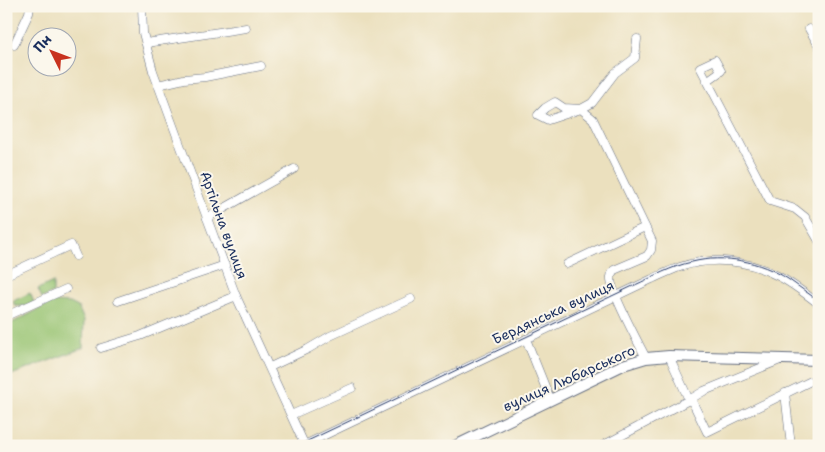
<svg xmlns="http://www.w3.org/2000/svg" width="825" height="452" font-family="'Shantell Sans',sans-serif">
<style>
.green{fill:#97c371;stroke:#597968}
.lines{fill:none;stroke-linecap:round;stroke-linejoin:round}
.minor-casing{stroke:#646d80;stroke-width:9}
.major-casing{stroke:#646d80;stroke-width:12}
.minor{stroke:#fff;stroke-width:8}
.major{stroke:#fff;stroke-width:10}
.tram{stroke:#1b2f5e;stroke-width:1}
.labels{text-anchor:middle;dominant-baseline:central;stroke-width:4;stroke-linejoin:round;paint-order:stroke}
.street-label{font-size:14px;fill:#1b2f5e;stroke:#fbf7ec}
</style>
<rect width="100%" height="100%" fill="#fbf7ec"/>
<filter id="ink" filterUnits="userSpaceOnUse"><feTurbulence type="fractalNoise" baseFrequency=".02" numOctaves="2"/><feDisplacementMap in="SourceGraphic" scale="10" xChannelSelector="R" yChannelSelector="G"/><feConvolveMatrix kernelMatrix="1 2 1 2 8 2 1 2 1" color-interpolation-filters="sRGB"/></filter>
<filter id="wash" filterUnits="userSpaceOnUse"><feTurbulence type="fractalNoise" baseFrequency=".0096" numOctaves="4" result="noise"/><feDisplacementMap in="SourceGraphic" scale="20" xChannelSelector="R" yChannelSelector="G"/><feGaussianBlur stdDeviation="1.12" result="paint"/><feColorMatrix in="noise" values="0 0 0 0 0 0 0 0 0 0 0 0 0 0 0 0 0 1.4 0 .05"/><feComposite in="paint" operator="in"/></filter>
<g filter="url(#wash)">
<rect width="100%" height="100%" fill="#ebe0be"/>
<g class="green">
<polygon points="53,282 53,293 42,298 38,289"/>
<polygon points="30,293 34,302 26,306 15,306 13,301"/>
<polygon points="53,302 70,303 78,307 84,320 83,348 6,377 6,326"/>
</g>
</g>
<g filter="url(#ink)">
<g class="lines">
<defs>
<g id="minor">
<polyline points="142,6 143,33 153,71 207,218 236,296 305,446"/>
<polyline points="809,29 819,46"/>
<path d="M637,39L635,58L615,73L592,103L581,109L564,108L555,102L545,108L538,115L548,120L581,109L593,119L652,241L651,250L647,256L614,270C612,273 611,274 611,277C609,289 639,344 646,358"/>
<polyline points="146,43 246,28"/>
<polyline points="14,45 29,13 30,6"/>
<polyline points="707,81 721,71 715,60 700,67 770,201 795,209 805,217 819,241"/>
<polyline points="158,85 184,79 205,77 261,66"/>
<polyline points="207,218 294,169"/>
<polyline points="567,264 645,227"/>
<polyline points="6,275 71,245 76,256"/>
<polyline points="118,301 225,265"/>
<polyline points="6,316 66,289"/>
<polyline points="526,339 550,399"/>
<polyline points="101,348 140,336 236,296"/>
<polyline points="669,356 689,400 693,403 707,432 819,377"/>
<polyline points="270,367 308,349 330,336 411,299"/>
<polyline points="785,393 791,446"/>
<polyline points="291,415 352,388"/>
<path d="M302,446L652,279C661,275 671,270 680,267C712,256 748,260 778,276C792,283 806,294 819,304"/>
<polyline points="602,446 689,400 704,391 780,360"/>
</g>
<polyline id="major" points="455,446 623,365 646,358 669,356 819,360"/>
</defs>
<use href="#minor" class="minor-casing"/>
<use href="#major" class="major-casing"/>
<use href="#minor" class="minor"/>
<use href="#major" class="major"/>
<path class="tram" d="M297,446L635,285C653,277 672,266 692,262C724,254 760,261 788,279C798,286 809,294 819,301"/>
</g>
</g>
<g class="labels">
<g class="street-label">
<text transform="translate(224 225) rotate(70)">Артільна вулиця</text>
<text transform="translate(553 312) rotate(-25)">Бердянська вулиця</text>
<text transform="translate(569 378) rotate(-24)">вулиця Любарського</text>
</g>
</g>
<rect width="825" height="452" fill="none" stroke="#fbf7ec" stroke-width="25"/>
<g transform="translate(52 52) rotate(312)"><circle r="24" fill="#fbf7ec" stroke="#a1a7b3"/>
<path d="M0-4L9 19L0 12L-9 19Z" fill="#c8321e"/>
<text y="-8" font-size="14" font-weight="bold" text-anchor="middle" fill="#1b2f5e">Пн</text>
</g>
</svg>
